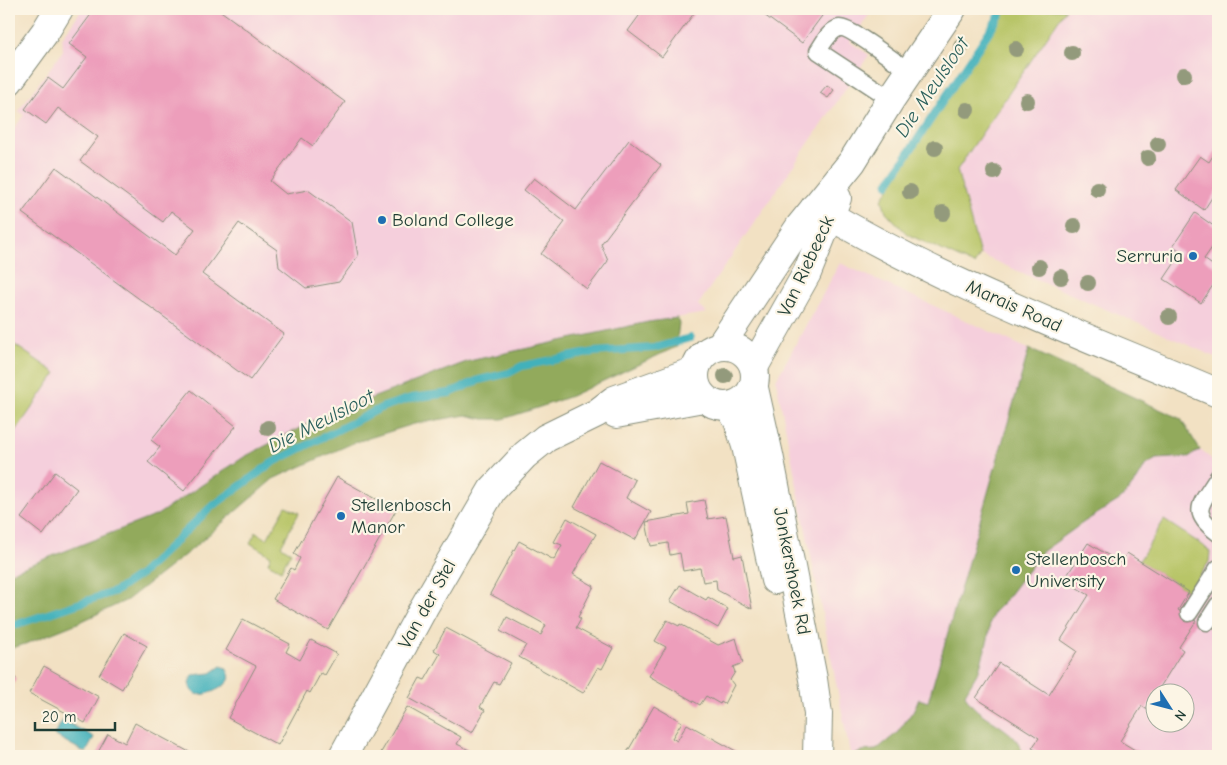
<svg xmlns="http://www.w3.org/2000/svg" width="1227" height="765" font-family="'Comic Neue',sans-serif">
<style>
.built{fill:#f5cfdc;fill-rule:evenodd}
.green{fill:#b8c567;stroke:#6c814e}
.forest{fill:#92aa5c;stroke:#587448}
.water{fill:#42b1bb;stroke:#307778}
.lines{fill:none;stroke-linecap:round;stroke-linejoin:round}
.stream{stroke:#42b1bb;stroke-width:8}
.building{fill:#ed9ebb}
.service-casing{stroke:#888f7c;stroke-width:19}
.minor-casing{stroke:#888f7c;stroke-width:30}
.tertiary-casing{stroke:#888f7c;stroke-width:30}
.service{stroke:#fff;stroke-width:16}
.minor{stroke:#fff;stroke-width:28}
.tertiary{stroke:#fff;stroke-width:28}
.tree{fill:#939a7c}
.poi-dot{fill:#1f6fb2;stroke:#fcf5e5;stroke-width:2}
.labels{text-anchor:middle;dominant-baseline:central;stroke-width:4.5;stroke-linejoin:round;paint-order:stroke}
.poi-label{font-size:19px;fill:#1f3d34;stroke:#fcf5e5;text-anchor:start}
.street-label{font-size:19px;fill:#1f3d34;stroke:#fcf5e5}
.water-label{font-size:20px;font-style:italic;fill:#2a605c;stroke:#fcf5e5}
</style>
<rect width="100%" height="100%" fill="#fcf5e5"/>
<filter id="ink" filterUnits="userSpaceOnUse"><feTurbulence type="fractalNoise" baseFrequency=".02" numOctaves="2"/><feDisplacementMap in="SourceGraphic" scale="10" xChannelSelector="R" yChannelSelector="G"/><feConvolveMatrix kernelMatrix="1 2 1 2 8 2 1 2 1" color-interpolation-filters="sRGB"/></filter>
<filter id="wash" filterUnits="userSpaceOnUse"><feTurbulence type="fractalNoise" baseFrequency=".0096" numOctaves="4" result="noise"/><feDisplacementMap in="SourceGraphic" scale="20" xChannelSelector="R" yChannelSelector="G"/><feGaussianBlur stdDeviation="1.12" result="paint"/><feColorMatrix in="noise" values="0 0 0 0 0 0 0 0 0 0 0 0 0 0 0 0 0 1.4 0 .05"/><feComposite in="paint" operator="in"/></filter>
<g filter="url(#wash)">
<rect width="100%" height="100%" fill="#f2e1c3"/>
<g class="built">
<polygon points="82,9 873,9 850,42 869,55 698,305 707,313 648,322 469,361 317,419 244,457 157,515 12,571 9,568 9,136 24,115 18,111 63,51 62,38"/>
<polygon points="1007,9 1218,9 1218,358 981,255 974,265 907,234 886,212 882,199"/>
<path d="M840,263L1181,419L1200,450L1218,464V756H853L850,753L776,380ZM1154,692H1184V722H1154Z"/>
</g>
<g class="green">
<polygon points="1007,9 1066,9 957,170 980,255 974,265 907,234 886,212 882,199"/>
<polygon points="9,341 56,373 9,441"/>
<polygon points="286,506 299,513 281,546 291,552 281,570 268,563 271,556 250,543 256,532 267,539"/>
<polygon points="1164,520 1204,546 1210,552 1209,562 1189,592 1139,561"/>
</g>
<g class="forest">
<polygon points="677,318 679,323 676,347 571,396 540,407 503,419 484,419 466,415 414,424 353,443 273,479 191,550 127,600 80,622 25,644 9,649 9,573 157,515 244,457 317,419 469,361 648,322"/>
<path d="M1029,349L1181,419L1200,450L1189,457L1156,459L1145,466L1137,480L1121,499L1084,522L1042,552L1002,604L994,612L990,622L988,639L979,670L965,694C975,721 1019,725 1023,756H853L862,751L876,750L897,733L913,711L919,699L928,702Z"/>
</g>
<g class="water">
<path d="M221,666L226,668C228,672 231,676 229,680C225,688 201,699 194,693C190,690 190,686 189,682L193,675L211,673Z"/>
<polygon points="63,720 94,737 86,753 54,735"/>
</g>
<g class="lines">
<g class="stream">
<polyline points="888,184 1004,9"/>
<polyline points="9,627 116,591 141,574 210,508 272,463 383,407 411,398 450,393 479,380 509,373 522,366 594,352 654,348 690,338"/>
</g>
</g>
<g id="blocks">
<g class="building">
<polygon points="95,9 218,9 345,102 313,146 302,138 270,181 286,194 308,190 352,222 358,256 339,282 306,288 279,267 277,250 239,223 202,274 284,334 250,380 22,213 56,167 175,255 195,229 171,211 163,222 80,161 98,137 58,108 46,124 25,109 48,78 63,89 87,57 69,44"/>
<polygon points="644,9 697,9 662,57 628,31"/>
<polygon points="756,9 827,9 802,43"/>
<polygon points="827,85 834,90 828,98 820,93"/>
<polygon points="629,140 661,165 601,244 608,261 587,289 541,254 565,222 524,190 534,178 576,210"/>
<polygon points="1218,148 1218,188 1204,210 1176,190 1200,156 1209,162"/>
<polygon points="1195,213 1218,229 1218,239 1204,259 1218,269 1218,278 1201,303 1164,279 1182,252 1173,246"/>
<polygon points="191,390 236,426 184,491 148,462 160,447 151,440"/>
<polygon points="599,461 635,480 626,498 651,512 635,540 574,507"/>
<polygon points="55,472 77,489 43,535 21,518"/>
<polygon points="337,477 396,510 328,630 273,599 291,568 294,570 300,558 294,554"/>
<polygon points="704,500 708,519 726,516 734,557 742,555 752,609 717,590 716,580 703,582 700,568 683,571 680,553 670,555 668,543 651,546 646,522 689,514 687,503"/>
<polygon points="567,518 596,534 573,574 594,586 578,617 581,619 576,628 613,648 602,669 598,667 583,693 519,657 526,645 500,631 507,617 541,635 546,625 490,594 519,541 554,560 562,545 554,542"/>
<polygon points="1088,543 1121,563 1127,553 1189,592 1178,610 1196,621 1179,647 1183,650 1157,692 1154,692 1154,696 1146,709 1142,706 1120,741 1145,756 1045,756 1032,748 1039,738 976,698 999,663 1049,695 1077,651 1061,640 1089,595 1064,580"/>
<polygon points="680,585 706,600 708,597 728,609 718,628 670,601"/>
<polygon points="243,619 290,644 286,652 300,660 311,640 337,654 325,675 321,673 310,693 307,691 278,745 228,718 256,666 226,650"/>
<polygon points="667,620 679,626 680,624 718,645 736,638 743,663 733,667 735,672 730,680 734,685 724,704 721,702 720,704 706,696 700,705 649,676 666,647 655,641"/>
<polygon points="446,628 511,663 499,684 494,682 480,707 485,710 472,733 409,698 420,678 425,680 440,654 434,650"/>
<polygon points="124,633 147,646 122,689 99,675"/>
<polygon points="44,666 99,697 85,723 29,693"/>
<polygon points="9,675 16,678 9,691"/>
<polygon points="654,706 682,722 672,738 677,741 687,724 745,756 625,756"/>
<polygon points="407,707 461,737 457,744 473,752 471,756 379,756"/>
<polygon points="135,723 193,754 192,756 96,756 108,734 125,743"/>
</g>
</g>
</g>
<g filter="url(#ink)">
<use href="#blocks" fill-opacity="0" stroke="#888f7c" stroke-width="1"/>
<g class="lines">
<defs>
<g id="service">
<path d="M891,99L818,51C824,42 829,31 839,28C849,26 898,64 909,71"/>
<path d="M1218,477C1202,504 1188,511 1218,533"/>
<polyline points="1189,613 1218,568"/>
<polyline points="1207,622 1218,605"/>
</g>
<g id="minor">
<polyline points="9,81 45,32 59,9"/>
<polyline points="616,414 703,398"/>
<polyline points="343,756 424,607 492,490 525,455 546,438 597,413 614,400 694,371"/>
</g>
<g id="tertiary">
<path d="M815,207C942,283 1082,335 1218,393"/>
<circle cx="725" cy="376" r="30"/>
<polyline points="720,346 800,226 852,162 891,99 952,9"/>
<polyline points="754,367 807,273 837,198"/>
<polyline points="754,388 769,455 813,679 818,714 817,756"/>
<polyline points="729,406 738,421 746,446 775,580"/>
</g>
</defs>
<use href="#service" class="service-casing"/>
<use href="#minor" class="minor-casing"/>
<use href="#tertiary" class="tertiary-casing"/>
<use href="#service" class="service"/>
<use href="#minor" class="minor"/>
<use href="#tertiary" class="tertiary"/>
</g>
<g class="tree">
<circle cx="961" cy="47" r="8"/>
<circle cx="1016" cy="49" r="8"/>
<circle cx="1072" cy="53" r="8"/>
<circle cx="1184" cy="75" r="8"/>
<circle cx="1027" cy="101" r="8"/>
<circle cx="967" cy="110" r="8"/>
<circle cx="1158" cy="144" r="8"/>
<circle cx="935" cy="148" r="8"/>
<circle cx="1148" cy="158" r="8"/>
<circle cx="994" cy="172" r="8"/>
<circle cx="1097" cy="189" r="8"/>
<circle cx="910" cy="192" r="8"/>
<circle cx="943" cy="213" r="8"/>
<circle cx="1074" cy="226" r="8"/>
<circle cx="1039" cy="267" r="8"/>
<circle cx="1061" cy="277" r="8"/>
<circle cx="1088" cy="283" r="8"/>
<circle cx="1169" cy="317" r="8"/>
<circle cx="725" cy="376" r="8"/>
<circle cx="268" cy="428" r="8"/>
</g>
</g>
<g class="poi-dot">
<circle cx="382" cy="220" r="5"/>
<circle cx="1193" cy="256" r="5"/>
<circle cx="341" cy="516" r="5"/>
<circle cx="1016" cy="570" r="5"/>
</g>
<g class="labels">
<g class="poi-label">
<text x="392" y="220">Boland College</text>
<text x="1183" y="256" text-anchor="end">Serruria</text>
<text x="351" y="505">Stellenbosch<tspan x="351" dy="22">Manor</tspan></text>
<text x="1026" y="559">Stellenbosch<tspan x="1026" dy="22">University</tspan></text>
</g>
<g class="street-label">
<text transform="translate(806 266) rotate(-65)">Van Riebeeck</text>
<text transform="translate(1014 306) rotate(24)">Marais Road</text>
<text transform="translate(792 571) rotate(79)">Jonkershoek Rd</text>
<text transform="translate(427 604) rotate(-61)">Van der Stel</text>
</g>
<g class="water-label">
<text transform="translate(932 87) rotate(-56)">Die Meulsloot</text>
<text transform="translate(321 421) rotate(-27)">Die Meulsloot</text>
</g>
</g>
<rect width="1227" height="765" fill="none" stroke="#fcf5e5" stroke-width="30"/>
<g transform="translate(1170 708) rotate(126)"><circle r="24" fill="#fcf5e5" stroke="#a4ab9e"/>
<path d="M0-4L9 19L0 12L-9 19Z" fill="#1f6fb2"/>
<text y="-8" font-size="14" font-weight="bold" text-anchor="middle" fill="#1f3d34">N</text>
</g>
<path d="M35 722v8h80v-8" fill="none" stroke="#1f3d34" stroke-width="2.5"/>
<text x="42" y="722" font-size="15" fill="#1f3d34" stroke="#fcf5e5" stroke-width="4" paint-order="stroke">20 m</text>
</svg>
